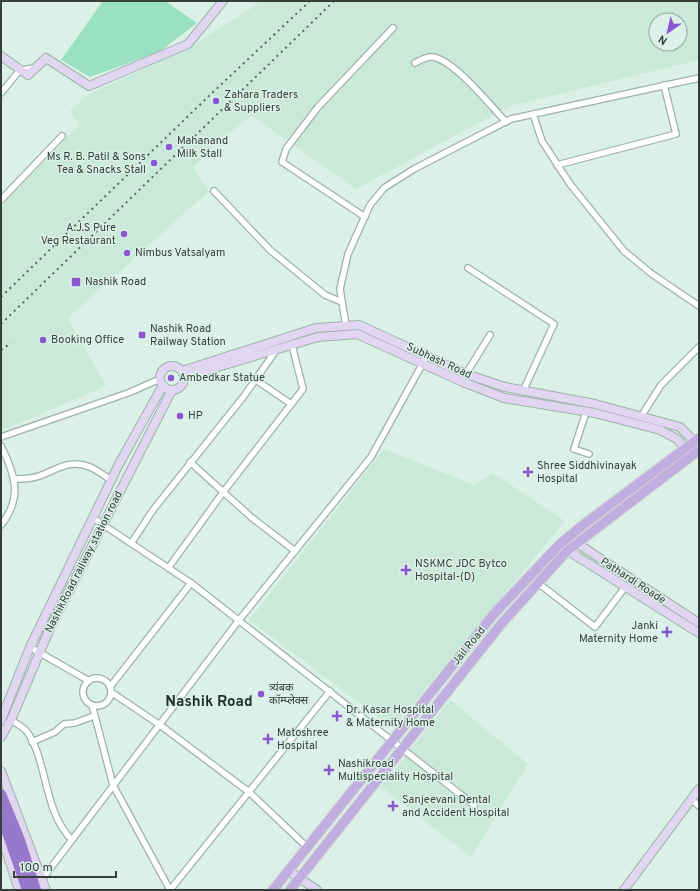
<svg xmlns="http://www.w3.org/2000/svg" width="700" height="891" font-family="Overpass,'Noto Sans Devanagari',sans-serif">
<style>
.built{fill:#cae9db;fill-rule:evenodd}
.green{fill:#9ae1c4}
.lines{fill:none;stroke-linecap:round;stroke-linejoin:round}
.street-casing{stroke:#9db2a9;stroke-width:8}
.secondary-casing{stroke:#9db2a9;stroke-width:10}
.primary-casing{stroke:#cfd1d0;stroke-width:11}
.highway-casing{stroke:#cfd1d0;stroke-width:12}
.street{stroke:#fff;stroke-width:5.5}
.secondary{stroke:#e0d6f0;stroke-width:8}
.primary{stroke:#c1aee0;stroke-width:9}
.highway{stroke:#9878cc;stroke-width:10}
.rail{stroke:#5c6761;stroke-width:2;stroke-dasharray:2 4;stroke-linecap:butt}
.poi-dot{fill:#8a57d0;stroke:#dbf1e7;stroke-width:1.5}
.labels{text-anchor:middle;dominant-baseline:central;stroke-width:3;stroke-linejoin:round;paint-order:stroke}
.poi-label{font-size:11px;fill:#373f3b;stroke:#dbf1e7;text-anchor:start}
.street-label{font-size:11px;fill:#373f3b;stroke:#dbf1e7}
.district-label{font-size:15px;font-weight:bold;fill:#1e3028;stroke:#dbf1e7}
</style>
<rect width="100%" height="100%" fill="#dbf1e7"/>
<g class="built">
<path d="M259,1H699V60L510,106L356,189L252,116L219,140L193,168L209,191L68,318L106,386L1,431V206L79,125L70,111L87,95L191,47L256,5ZM656,20H680V44H656Z"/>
<polygon points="384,449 474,485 493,473 565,521 393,728 249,620"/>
<polygon points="450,700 528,764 471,857 381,787"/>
</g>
<polygon class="green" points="103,1 165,1 197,23 159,52 90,77 61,60"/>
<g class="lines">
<defs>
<g id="street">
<path d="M415,63C421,60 426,56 433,57C455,61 490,105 506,122"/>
<polyline points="1,93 20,70 35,68"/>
<polyline points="533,114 542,141 570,184 624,251 652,274 699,306"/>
<polyline points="557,165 676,134 664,85"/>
<polyline points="214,191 270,250 325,295 342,302"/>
<polyline points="1,200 62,136"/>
<polyline points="365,217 282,162 286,149 318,107 393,28"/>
<polyline points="468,268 554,324 523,391"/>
<polyline points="346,326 340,289 348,254 370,205 384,188 414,169 511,119 699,78"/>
<polyline points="466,374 490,335"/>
<polyline points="256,380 291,404"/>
<polyline points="586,412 574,449 589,454"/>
<polyline points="642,415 661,385 699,347"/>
<polyline points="1,437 128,393 160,379"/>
<path d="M1,446C15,474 23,498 1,525"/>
<polyline points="190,462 251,517 295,551"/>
<path d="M15,479C24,479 33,479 42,475C59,468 71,459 90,467C97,470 105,476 111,480"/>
<polyline points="93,518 191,583 474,805"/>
<polyline points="132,542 153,510 244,396 277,349"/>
<polyline points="169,567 224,491 303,389 292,345"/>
<polyline points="538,583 595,627 626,586"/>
<polyline points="30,647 89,681"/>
<circle cx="97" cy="692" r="14"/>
<polyline points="110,687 191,583"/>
<polyline points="111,692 160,725 249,792 308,848"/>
<polyline points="92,705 113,785 170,890 330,691"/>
<path d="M11,720C17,724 24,727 28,733C48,764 44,813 72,840"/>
<polyline points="32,742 55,732 64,724 75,723 94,716"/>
<polyline points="691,799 699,806"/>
<polyline points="43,878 239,620 371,457 424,361"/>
</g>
<g id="secondary">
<polyline points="1,56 28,75 46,58 89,86 188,44 223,1"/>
<circle cx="172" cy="378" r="12"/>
<polyline points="182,371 316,328 359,325 466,374 505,387 595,404 680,427 699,446"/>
<polyline points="184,377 318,337 357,334 463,382 504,398 595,413 660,430 677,439 689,452"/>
<polyline points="572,540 699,623"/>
<polyline points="559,545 699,633"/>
<polyline points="1,720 30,647 119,464 163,385"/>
<polyline points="1,737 11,720 51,626 172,390"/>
<polyline points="1,771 46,890"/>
<polyline points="1,835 19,890"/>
<polyline points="289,871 317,890"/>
<polyline points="624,890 699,789"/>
</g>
<g id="primary">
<polyline points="273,890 493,615 559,545 583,525 699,438"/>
<polyline points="290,890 502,623 567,551 699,450"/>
</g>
<g id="highway">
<polyline points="1,794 20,840 36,890"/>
<polyline points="1,815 27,890"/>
</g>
</defs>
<use href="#street" class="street-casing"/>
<use href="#secondary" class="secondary-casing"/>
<use href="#primary" class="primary-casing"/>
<use href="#highway" class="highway-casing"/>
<use href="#street" class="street"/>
<use href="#secondary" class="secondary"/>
<use href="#primary" class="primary"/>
<use href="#highway" class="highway"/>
<g class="rail">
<polyline points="1,297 210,95 310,1"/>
<polyline points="1,324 334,1"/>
<polyline points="1,350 11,343"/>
</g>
</g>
<g class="poi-dot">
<circle cx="216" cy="101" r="4"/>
<circle cx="169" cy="147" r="4"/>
<circle cx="154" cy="163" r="4"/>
<circle cx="124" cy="234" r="4"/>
<circle cx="127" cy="253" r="4"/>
<rect x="71" y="277" width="10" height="10" rx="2"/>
<rect x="138" y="331" width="8" height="8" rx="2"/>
<circle cx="43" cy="340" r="4"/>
<circle cx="171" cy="378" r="4"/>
<circle cx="180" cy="416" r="4"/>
<path d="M526 466h4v4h4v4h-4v4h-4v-4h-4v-4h4z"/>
<path d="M404 564h4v4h4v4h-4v4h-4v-4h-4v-4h4z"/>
<path d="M665 626h4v4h4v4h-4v4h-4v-4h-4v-4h4z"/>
<circle cx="261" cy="694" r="4"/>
<path d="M335 710h4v4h4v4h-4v4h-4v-4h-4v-4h4z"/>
<path d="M266 733h4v4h4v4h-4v4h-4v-4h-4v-4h4z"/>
<path d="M327 764h4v4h4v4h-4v4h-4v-4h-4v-4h4z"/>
<path d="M391 800h4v4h4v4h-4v4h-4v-4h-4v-4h4z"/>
</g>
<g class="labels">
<g class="poi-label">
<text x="224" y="95">Zahara Traders<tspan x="224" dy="13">&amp; Suppliers</tspan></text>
<text x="177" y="141">Mahanand<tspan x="177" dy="13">Milk Stall</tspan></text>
<text x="146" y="157" text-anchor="end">Ms R. B. Patil &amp; Sons<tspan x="146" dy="13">Tea &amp; Snacks Stall</tspan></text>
<text x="116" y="228" text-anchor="end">A.J.S Pure<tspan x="116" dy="13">Veg Restaurant</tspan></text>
<text x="135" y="253">Nimbus Vatsalyam</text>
<text x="85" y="282">Nashik Road</text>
<text x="150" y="329">Nashik Road<tspan x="150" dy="13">Railway Station</tspan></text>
<text x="51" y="340">Booking Office</text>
<text x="179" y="378">Ambedkar Statue</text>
<text x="188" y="416">HP</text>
<text x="537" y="466">Shree Siddhivinayak<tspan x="537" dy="13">Hospital</tspan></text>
<text x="415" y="564">NSKMC JDC Bytco<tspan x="415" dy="13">Hospital-(D)</tspan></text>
<text x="658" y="626" text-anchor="end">Janki<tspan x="658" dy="13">Maternity Home</tspan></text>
<text x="269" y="688">त्र्यंबक<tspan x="269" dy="13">कॉम्प्लेक्स</tspan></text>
<text x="346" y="710">Dr. Kasar Hospital<tspan x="346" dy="13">&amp; Maternity Home</tspan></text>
<text x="277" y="733">Matoshree<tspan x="277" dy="13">Hospital</tspan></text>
<text x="338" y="764">Nashikroad<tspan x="338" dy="13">Multispeciality Hospital</tspan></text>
<text x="402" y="800">Sanjeevani Dental<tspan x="402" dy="13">and Accident Hospital</tspan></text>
</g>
<g class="street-label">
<text transform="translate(439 361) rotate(25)">Subhash Road</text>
<text transform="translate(84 562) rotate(-63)">NashikRoad railway station road</text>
<text transform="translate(633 581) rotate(33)">Pathardi Roade</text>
<text transform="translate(469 646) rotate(-51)">Jail Road</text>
</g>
<g class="district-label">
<text x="209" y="702">Nashik Road</text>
</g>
</g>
<rect width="700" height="891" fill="none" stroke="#373f3b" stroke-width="4"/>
<g transform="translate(668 32) rotate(214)"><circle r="19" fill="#dbf1e7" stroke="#99aaa2"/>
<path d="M0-3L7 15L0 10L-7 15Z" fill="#8a57d0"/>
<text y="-6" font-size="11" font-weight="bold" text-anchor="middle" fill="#373f3b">N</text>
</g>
<path d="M14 871v6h102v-6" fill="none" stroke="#373f3b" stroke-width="2"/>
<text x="20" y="871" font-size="12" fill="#373f3b" stroke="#dbf1e7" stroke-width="3" paint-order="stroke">100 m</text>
</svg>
